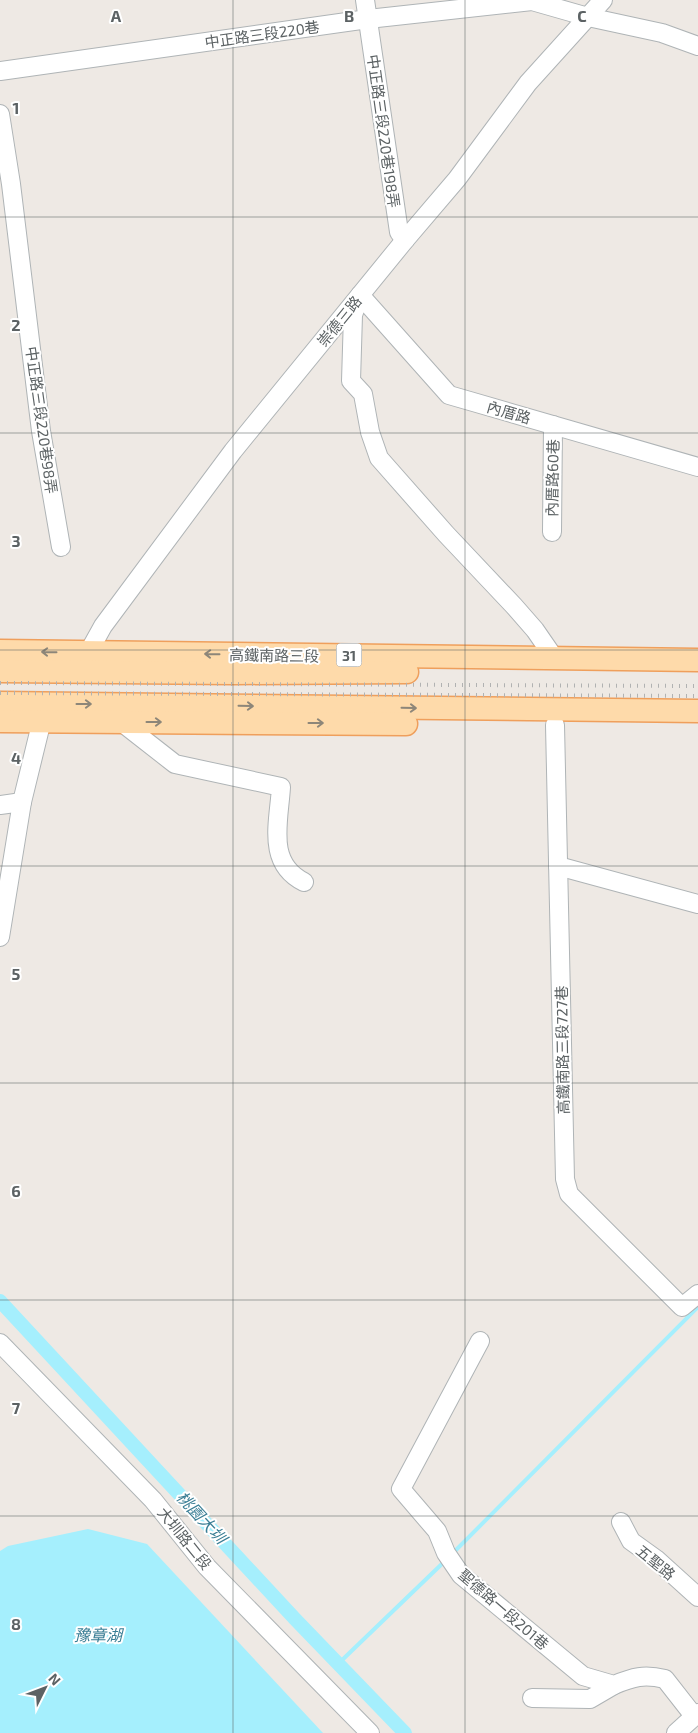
<svg xmlns="http://www.w3.org/2000/svg" width="698" height="1733" font-family="'Exo 2','Noto Sans TC',sans-serif">
<style>
.water{fill:#a5effd}
.lines{fill:none;stroke-linecap:round;stroke-linejoin:round}
.stream{stroke:#a5effd;stroke-width:4}
.canal{stroke:#a5effd;stroke-width:14}
.minor-casing{stroke:#afb4b6;stroke-width:20}
.major-casing{stroke:#ef9f5c;stroke-width:25}
.minor{stroke:#fff;stroke-width:18}
.major{stroke:#fedaaa;stroke-width:22}
.rail{stroke:#b1b2b2;stroke-width:4;stroke-dasharray:1 6;stroke-linecap:butt}
.oneway{stroke:#8d8679}
.grid{fill:none;stroke:#5c6264;stroke-width:1;stroke-opacity:0.55}
.labels{text-anchor:middle;dominant-baseline:central;stroke-width:4;stroke-linejoin:round;paint-order:stroke}
.shield{fill:#fff;stroke:#8d9192;stroke-width:1}
.shield-label{font-size:14px;font-weight:bold;fill:#5c6264}
.street-label{font-size:15px;fill:#5c6264;stroke:#fff}
.water-label{font-size:16px;font-style:italic;fill:#3a7e95;stroke:#fff}
.grid-label{font-size:16px;text-anchor:middle;font-weight:bold;fill:#5c6264;stroke:#fff;stroke-width:4;stroke-linejoin:round;paint-order:stroke}
</style>
<rect width="100%" height="100%" fill="#eee9e4"/>
<polygon class="water" points="88,1529 147,1544 323,1733 0,1733 0,1551 8,1546"/>
<g class="lines">
<g class="stream">
<polyline points="453,1553 698,1307"/>
<polyline points="339,1663 446,1560"/>
</g>
<polyline class="canal" points="0,1301 295,1619 405,1733"/>
<defs>
<g id="minor">
<polyline points="365,0 399,232 405,240"/>
<polyline points="0,71 368,19 532,1 588,17 662,33 698,46"/>
<polyline points="0,114 11,184 41,431 61,547"/>
<polyline points="552,532 553,425"/>
<polyline points="88,653 103,626 233,451 405,240 457,179 528,83 603,0"/>
<polyline points="555,659 535,630 514,606 446,534 379,458 370,432 363,394 351,381 353,315 360,295 449,395 698,467"/>
<path d="M120,721L175,764L281,787C279,822 266,863 304,882"/>
<polyline points="555,725 565,1179 569,1194 682,1307 698,1294"/>
<polyline points="0,805 22,802"/>
<polyline points="558,866 698,904"/>
<polyline points="0,937 22,802 42,720"/>
<path d="M480,1341L401,1489L437,1531L446,1553L461,1575L583,1676L614,1685C633,1677 644,1674 665,1679L694,1716"/>
<polyline points="0,1343 153,1500 207,1567 370,1733"/>
<polyline points="621,1522 631,1541 656,1559 698,1597"/>
<polyline points="532,1698 590,1699 614,1685"/>
<polyline points="676,1733 698,1713"/>
</g>
<g id="major">
<polyline points="0,651 698,660"/>
<polyline points="0,671 234,673 407,672"/>
<polyline points="0,703 698,711"/>
<polyline points="0,721 406,724"/>
</g>
</defs>
<use href="#minor" class="minor-casing"/>
<use href="#major" class="major-casing"/>
<use href="#minor" class="minor"/>
<use href="#major" class="major"/>
<g class="rail">
<polyline points="0,683 698,686"/>
<polyline points="0,693 698,696"/>
</g>
</g>
<defs><path id="oneway-shaft" d="M-6 0H5M1.5-3L5.5 0L1.5 3" fill="none" stroke-width="1.6" stroke-linecap="round" stroke-linejoin="round" transform="scale(1.25)"/></defs>
<g class="oneway">
<use href="#oneway-shaft" transform="translate(49 652) rotate(-179)"/>
<use href="#oneway-shaft" transform="translate(212 654) rotate(-179)"/>
<use href="#oneway-shaft" transform="translate(84 704)"/>
<use href="#oneway-shaft" transform="translate(246 706) rotate(1)"/>
<use href="#oneway-shaft" transform="translate(409 708) rotate(1)"/>
<use href="#oneway-shaft" transform="translate(154 722)"/>
<use href="#oneway-shaft" transform="translate(316 723)"/>
</g>
<path class="grid" d="M233,0V1733M465,0V1733M0,217H698M0,433H698M0,650H698M0,866H698M0,1083H698M0,1300H698M0,1516H698"/>
<g class="labels">
<rect class="shield" x="336.5" y="643.5" width="25" height="23" rx="4"/>
<g class="shield-label">
<text x="349" y="655">31</text>
</g>
<g class="street-label">
<text transform="translate(262 34) rotate(-8)">中正路三段220巷</text>
<text transform="translate(384 131) rotate(82)">中正路三段220巷198弄</text>
<text transform="translate(339 321) rotate(-51)">崇德三路</text>
<text transform="translate(509 412) rotate(16)">內厝路</text>
<text transform="translate(42 420) rotate(82)">中正路三段220巷98弄</text>
<text transform="translate(552 478) rotate(-89)">內厝路60巷</text>
<text transform="translate(274 655) rotate(1)">高鐵南路三段</text>
<text transform="translate(562 1050) rotate(-91)">高鐵南路三段727巷</text>
<text transform="translate(185 1538) rotate(51)">大圳路二段</text>
<text transform="translate(656 1562) rotate(39)">五聖路</text>
<text transform="translate(504 1609) rotate(41)">聖德路一段201巷</text>
</g>
<g class="water-label">
<text transform="translate(202 1517) rotate(47)">桃園大圳</text>
<text x="98" y="1634">豫章湖</text>
</g>
</g>
<g class="grid-label">
<text x="116" y="22">A</text>
<text x="349" y="22">B</text>
<text x="582" y="22">C</text>
<text x="16" y="114">1</text>
<text x="16" y="331">2</text>
<text x="16" y="547">3</text>
<text x="16" y="764">4</text>
<text x="16" y="980">5</text>
<text x="16" y="1197">6</text>
<text x="16" y="1414">7</text>
<text x="16" y="1630">8</text>
</g>
<g transform="translate(45 1688) rotate(48)" stroke="#ffffff" stroke-width="4" paint-order="stroke">
<path d="M0-4L9 19L0 12L-9 19Z" fill="#5c6264"/>
<text y="-8" font-size="14" font-weight="bold" text-anchor="middle" fill="#5c6264">N</text>
</g>
</svg>
